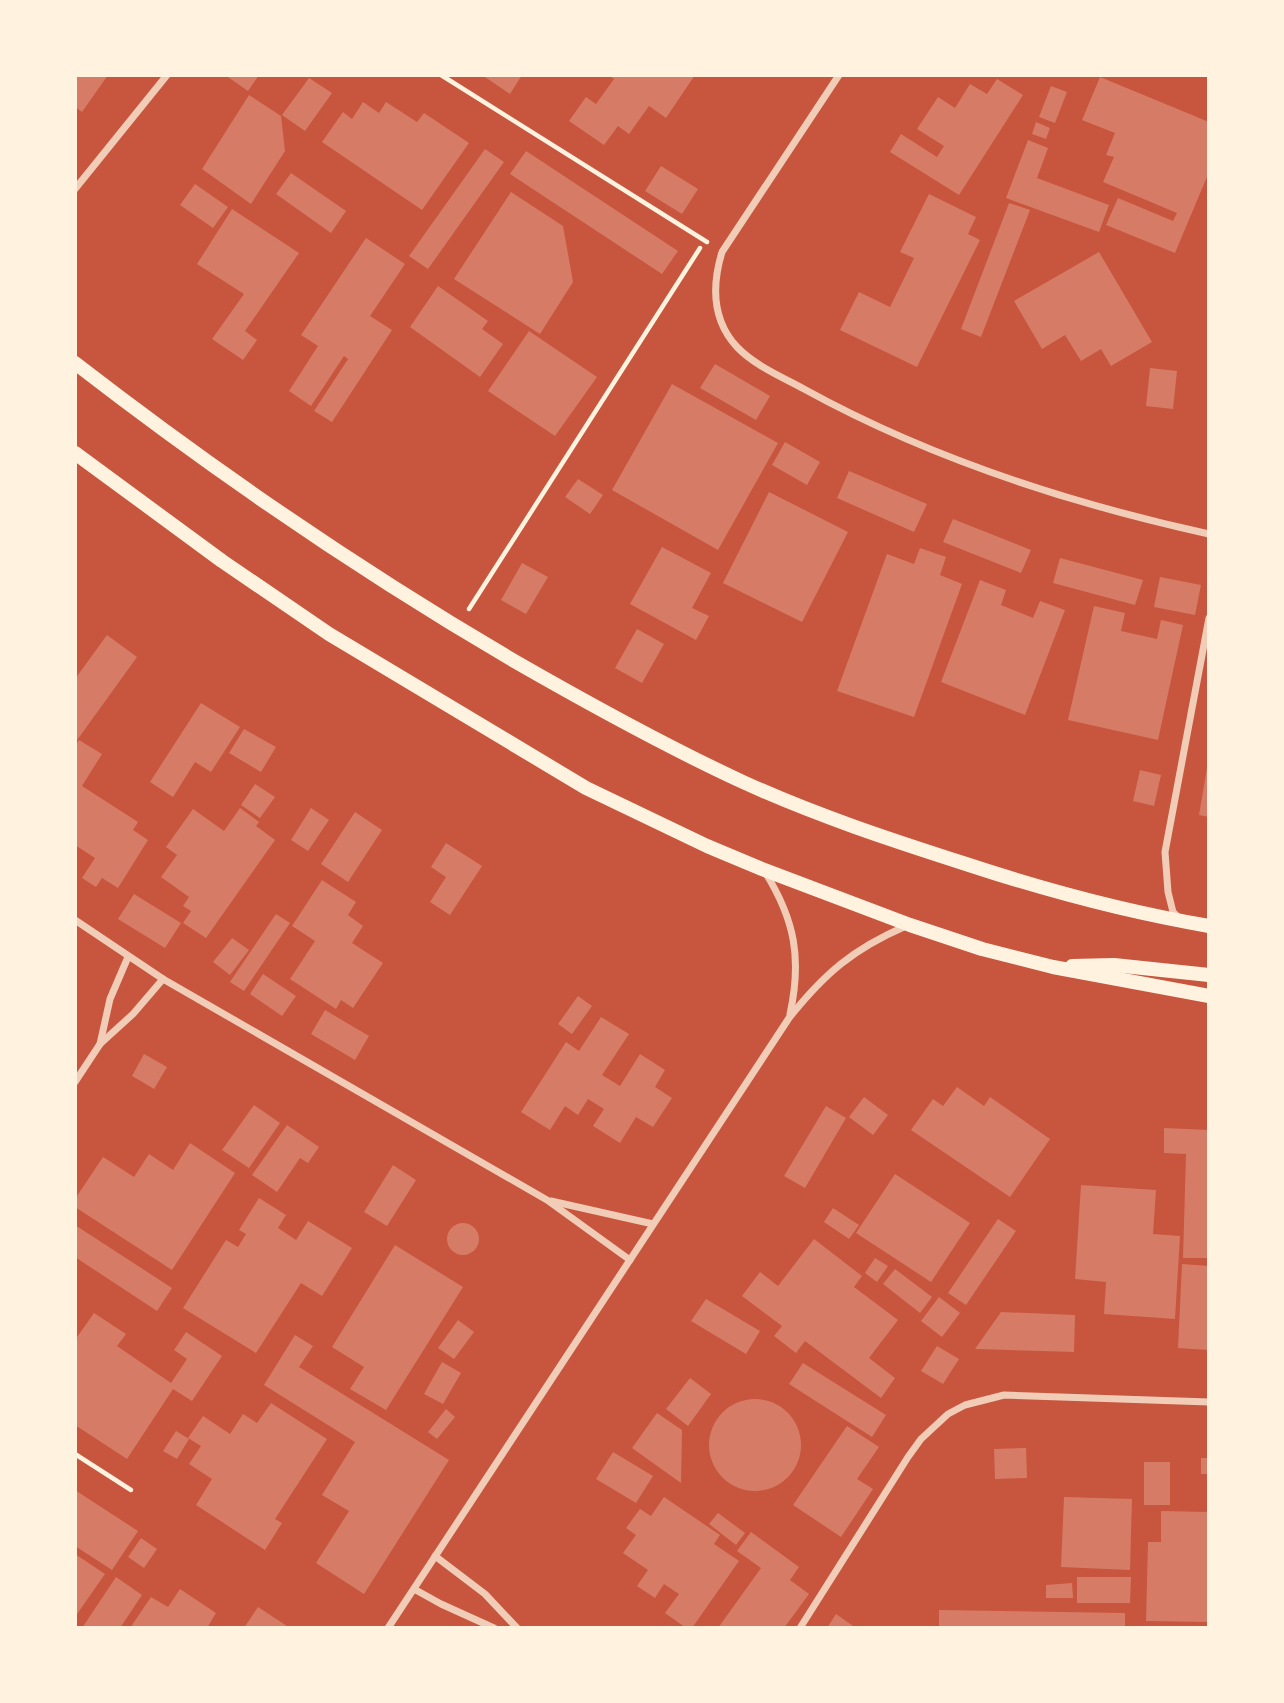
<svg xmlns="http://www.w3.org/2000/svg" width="1284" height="1703" font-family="'Open Sans',sans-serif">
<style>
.building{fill:#d67c66}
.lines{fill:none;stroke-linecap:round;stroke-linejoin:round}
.path{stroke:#fff3e0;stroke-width:4.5}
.minor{stroke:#f1ccb7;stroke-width:7}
.secondary{stroke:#fff3e0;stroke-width:14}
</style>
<rect width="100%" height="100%" fill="#c8553d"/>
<g class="building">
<polygon points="75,75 108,75 82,112 75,107"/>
<polygon points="225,75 259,75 248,91"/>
<polygon points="482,75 522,75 510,94"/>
<polygon points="608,75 695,75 666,118 649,106 629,134 618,126 604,145 569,121 586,97 596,104 614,79"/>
<polygon points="1100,77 1209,122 1209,172 1175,253 1106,225 1118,198 1173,221 1177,213 1103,182 1114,157 1106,155 1115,133 1082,120"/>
<polygon points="309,78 332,93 305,131 282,115"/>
<polygon points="997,79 1023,95 959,195 890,152 901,134 937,157 944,146 917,129 938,97 955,108 970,84 987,94"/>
<polygon points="1051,86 1067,92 1055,123 1039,117"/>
<polygon points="249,95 281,116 285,151 251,204 202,169"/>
<polygon points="363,102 379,113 386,102 417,122 424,113 469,143 422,210 322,142 343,112 352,119"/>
<polygon points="1036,122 1050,128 1046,139 1032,134"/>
<polygon points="1028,140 1048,148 1037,178 1109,205 1099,232 1006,198"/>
<polygon points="485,149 504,162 428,269 409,256"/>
<polygon points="526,151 678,251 662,274 510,174"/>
<polygon points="661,166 698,189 682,214 645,191"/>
<polygon points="291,173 346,211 331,233 276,194"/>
<polygon points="195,184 228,207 213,228 180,205"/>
<polygon points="511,192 563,226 573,282 540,334 454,279"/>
<polygon points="929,194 976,217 968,234 980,240 917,367 840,330 859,292 890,307 914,258 900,252"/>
<polygon points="1009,203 1030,210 981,337 961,329"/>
<polygon points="232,209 299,253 245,331 257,340 243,360 212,339 244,294 197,264"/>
<polygon points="366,238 405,264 370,316 392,330 332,422 314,411 348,359 344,356 311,406 289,391 318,346 301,335"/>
<polygon points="1099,252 1152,342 1111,366 1101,349 1081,361 1065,335 1042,349 1014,301"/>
<polygon points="438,286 488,321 482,329 503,344 480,377 410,327"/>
<polygon points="529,331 597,377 555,436 488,391"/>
<polygon points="715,364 770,396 756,420 700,388"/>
<polygon points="1150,368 1177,371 1173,409 1146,406"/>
<polygon points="672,384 778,443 718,550 612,490"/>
<polygon points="785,442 820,462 807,485 772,465"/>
<polygon points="849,471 927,504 914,532 837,498"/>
<polygon points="578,479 603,495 590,514 565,497"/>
<polygon points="769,492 848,532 802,622 723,583"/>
<polygon points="953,519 1031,550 1021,573 943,542"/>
<polygon points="662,547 711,573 692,608 709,616 696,640 630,604"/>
<polygon points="920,548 946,557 940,575 962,584 914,717 837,691 887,554 914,564"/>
<polygon points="1060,558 1143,580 1135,605 1053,583"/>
<polygon points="522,563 548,577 526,614 501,600"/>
<polygon points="1160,577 1201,585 1195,615 1154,607"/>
<polygon points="980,580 1006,590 1001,605 1033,618 1040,601 1065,610 1025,715 941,682"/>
<polygon points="1094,606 1125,613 1121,631 1157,639 1161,620 1183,625 1158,740 1068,720"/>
<polygon points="637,629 664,644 642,683 615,668"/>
<polygon points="107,635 137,657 75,743 75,679"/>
<polygon points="201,703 240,727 211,772 195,762 173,797 150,782"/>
<polygon points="244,729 276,747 261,772 229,753"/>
<polygon points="79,740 102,754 82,786 138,822 133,830 148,840 118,888 102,878 96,887 82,878 95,858 75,845 75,746"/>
<polygon points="1207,768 1209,768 1209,817 1199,815"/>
<polygon points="1140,770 1161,775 1154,806 1133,801"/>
<polygon points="255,784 275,797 260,818 241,805"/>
<polygon points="240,808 259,822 256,826 275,840 206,938 183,923 191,911 183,906 189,897 161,877 177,855 166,847 193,809 224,831"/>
<polygon points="311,808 329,820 308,851 291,840"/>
<polygon points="355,812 382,830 348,882 321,864"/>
<polygon points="446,843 482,866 450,915 430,902 446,877 431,867"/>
<polygon points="322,880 356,902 348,915 363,926 352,943 383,963 353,1008 341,1000 336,1009 290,979 315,941 292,926"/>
<polygon points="134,894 181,923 165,948 118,919"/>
<polygon points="276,914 290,923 244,991 230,982"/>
<polygon points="232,938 249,950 230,975 213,962"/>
<polygon points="263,974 296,996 282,1016 250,994"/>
<polygon points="578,996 592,1006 572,1034 558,1024"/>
<polygon points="325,1010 369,1036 355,1060 311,1034"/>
<polygon points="601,1017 629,1034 602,1075 620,1086 640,1054 665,1070 655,1087 672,1098 653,1127 636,1117 620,1143 593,1126 604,1109 588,1099 578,1115 565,1106 550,1130 521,1112 566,1042 579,1051"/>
<polygon points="144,1054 167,1067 154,1089 132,1076"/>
<polygon points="957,1087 984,1106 990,1097 1050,1139 1010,1197 911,1130 933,1099 943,1106"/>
<polygon points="864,1097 888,1115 873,1135 849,1117"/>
<polygon points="254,1105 280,1123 249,1168 222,1150"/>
<polygon points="826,1106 846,1118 805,1188 784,1176"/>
<polygon points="287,1125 319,1147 308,1163 300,1158 277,1192 252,1175"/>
<polygon points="1164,1128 1209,1130 1209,1258 1183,1258 1186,1154 1164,1153"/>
<polygon points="190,1143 235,1173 172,1270 75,1207 75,1199 103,1157 134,1177 149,1154 173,1170"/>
<polygon points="393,1165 416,1180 387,1226 364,1212"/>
<polygon points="895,1174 970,1223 931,1282 856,1233"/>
<polygon points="1081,1185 1156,1190 1153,1234 1180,1236 1175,1319 1104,1314 1106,1282 1075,1279"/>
<polygon points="259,1198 286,1215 278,1228 296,1240 308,1221 352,1248 322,1296 301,1283 256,1353 183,1308 226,1240 238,1247 246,1234 239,1230"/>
<polygon points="833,1208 859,1225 849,1239 824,1222"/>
<polygon points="998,1219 1016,1231 966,1305 948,1293"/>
<circle cx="463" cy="1239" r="16"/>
<polygon points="75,1225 172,1288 157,1311 75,1257"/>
<polygon points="814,1239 862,1276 854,1287 898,1320 869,1358 895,1378 881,1398 805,1341 796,1353 774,1336 782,1326 742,1296 760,1272 778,1286"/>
<polygon points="395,1245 463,1287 386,1410 350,1389 364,1367 332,1347"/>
<polygon points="875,1258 888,1266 877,1282 865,1273"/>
<polygon points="1182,1264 1209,1266 1208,1350 1178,1348"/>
<polygon points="895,1269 932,1297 920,1313 883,1284"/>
<polygon points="939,1297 960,1313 942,1337 921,1321"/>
<polygon points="706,1299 760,1331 746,1354 691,1321"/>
<polygon points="1001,1312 1075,1315 1074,1352 975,1349"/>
<polygon points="94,1313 126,1334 117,1346 171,1383 187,1359 174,1350 186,1332 222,1356 192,1401 173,1389 127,1459 75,1425 75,1340"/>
<polygon points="458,1320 474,1332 454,1359 438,1348"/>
<polygon points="295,1335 313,1346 299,1367 449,1460 364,1594 316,1563 349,1511 322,1495 355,1442 264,1385"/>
<polygon points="937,1346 959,1359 943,1384 921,1371"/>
<polygon points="442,1362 461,1373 443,1404 424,1394"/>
<polygon points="803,1363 886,1415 872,1437 789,1384"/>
<polygon points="690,1378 711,1394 688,1426 666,1409"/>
<circle cx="755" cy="1445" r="46"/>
<polygon points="271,1403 327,1439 275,1519 282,1523 265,1550 196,1505 212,1479 189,1464 201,1446 188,1438 203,1416 230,1434 243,1414 257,1423"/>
<polygon points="446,1409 455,1417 437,1439 428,1432"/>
<polygon points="657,1413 682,1430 681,1483 632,1448"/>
<polygon points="847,1426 879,1447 857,1479 873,1489 841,1537 793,1505"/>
<polygon points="176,1431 189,1439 177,1459 163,1451"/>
<polygon points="1026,1448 1027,1478 995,1479 994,1449"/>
<polygon points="613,1452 653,1476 636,1503 596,1479"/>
<rect x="1201" y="1458" width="8" height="16"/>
<rect x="1144" y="1462" width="26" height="43"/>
<polygon points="75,1490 138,1531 112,1570 75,1546"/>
<polygon points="664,1497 720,1535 714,1544 739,1561 692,1628 686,1628 665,1613 679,1594 664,1584 655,1598 637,1586 648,1570 623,1553 636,1535 626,1528 640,1509 651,1516"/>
<polygon points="1064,1497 1132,1499 1130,1570 1061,1567"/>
<polygon points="1161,1511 1209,1512 1209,1622 1146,1621 1148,1542 1161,1542"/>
<polygon points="718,1513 745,1533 736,1545 709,1524"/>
<polygon points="751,1532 799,1567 790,1580 809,1594 784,1628 718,1628 761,1568 737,1551"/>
<polygon points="141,1538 157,1549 144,1568 128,1557"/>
<polygon points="75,1554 105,1574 75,1617"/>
<polygon points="116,1577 142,1595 120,1628 82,1628"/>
<polygon points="1077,1577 1131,1577 1130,1603 1077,1603"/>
<polygon points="1072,1583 1073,1598 1046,1598 1046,1585"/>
<polygon points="180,1589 216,1613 207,1628 130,1628 151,1597 168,1607"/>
<polygon points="258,1607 290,1628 244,1628"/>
<polygon points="939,1610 1125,1613 1125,1628 939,1628"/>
<polygon points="836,1614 856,1628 827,1628"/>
</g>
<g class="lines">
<g class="path">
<polyline points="441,75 707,242"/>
<polyline points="469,609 700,248"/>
<polyline points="75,1454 131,1490"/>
</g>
<g class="minor">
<path d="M839,75L722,252C712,285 711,319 737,347C754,365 782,377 804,389C931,459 1068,503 1209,534"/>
<polyline points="75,189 167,75"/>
<path d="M765,872C795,920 802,959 790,1014"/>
<polyline points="1179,918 1173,912 1168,892 1165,852 1209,618"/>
<polyline points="75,920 163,979 547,1200 630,1260"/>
<polyline points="100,1044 110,999 128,957"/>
<polyline points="75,1082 100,1044 133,1014 163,979"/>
<polyline points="551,1201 653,1224"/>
<polyline points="435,1556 485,1594 517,1628"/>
<polyline points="414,1589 441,1604 494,1628"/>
<path d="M388,1628L789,1018C825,973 853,949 906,926"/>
<polyline points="800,1628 908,1457 921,1439 948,1414 965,1405 1004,1395 1209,1402"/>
</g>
<g class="secondary">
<path d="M75,363C216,472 362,572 516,662C591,705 665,746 743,782C815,815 891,840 966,864C1045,890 1127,912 1209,926"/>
<polyline points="75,453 222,561 329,634 586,788 707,846 762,869 910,925 982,949 1053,967 1209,996"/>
<polyline points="1072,966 1114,965 1209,975"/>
</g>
</g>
<rect width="1284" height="1703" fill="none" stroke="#fff3e0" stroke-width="154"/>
</svg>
